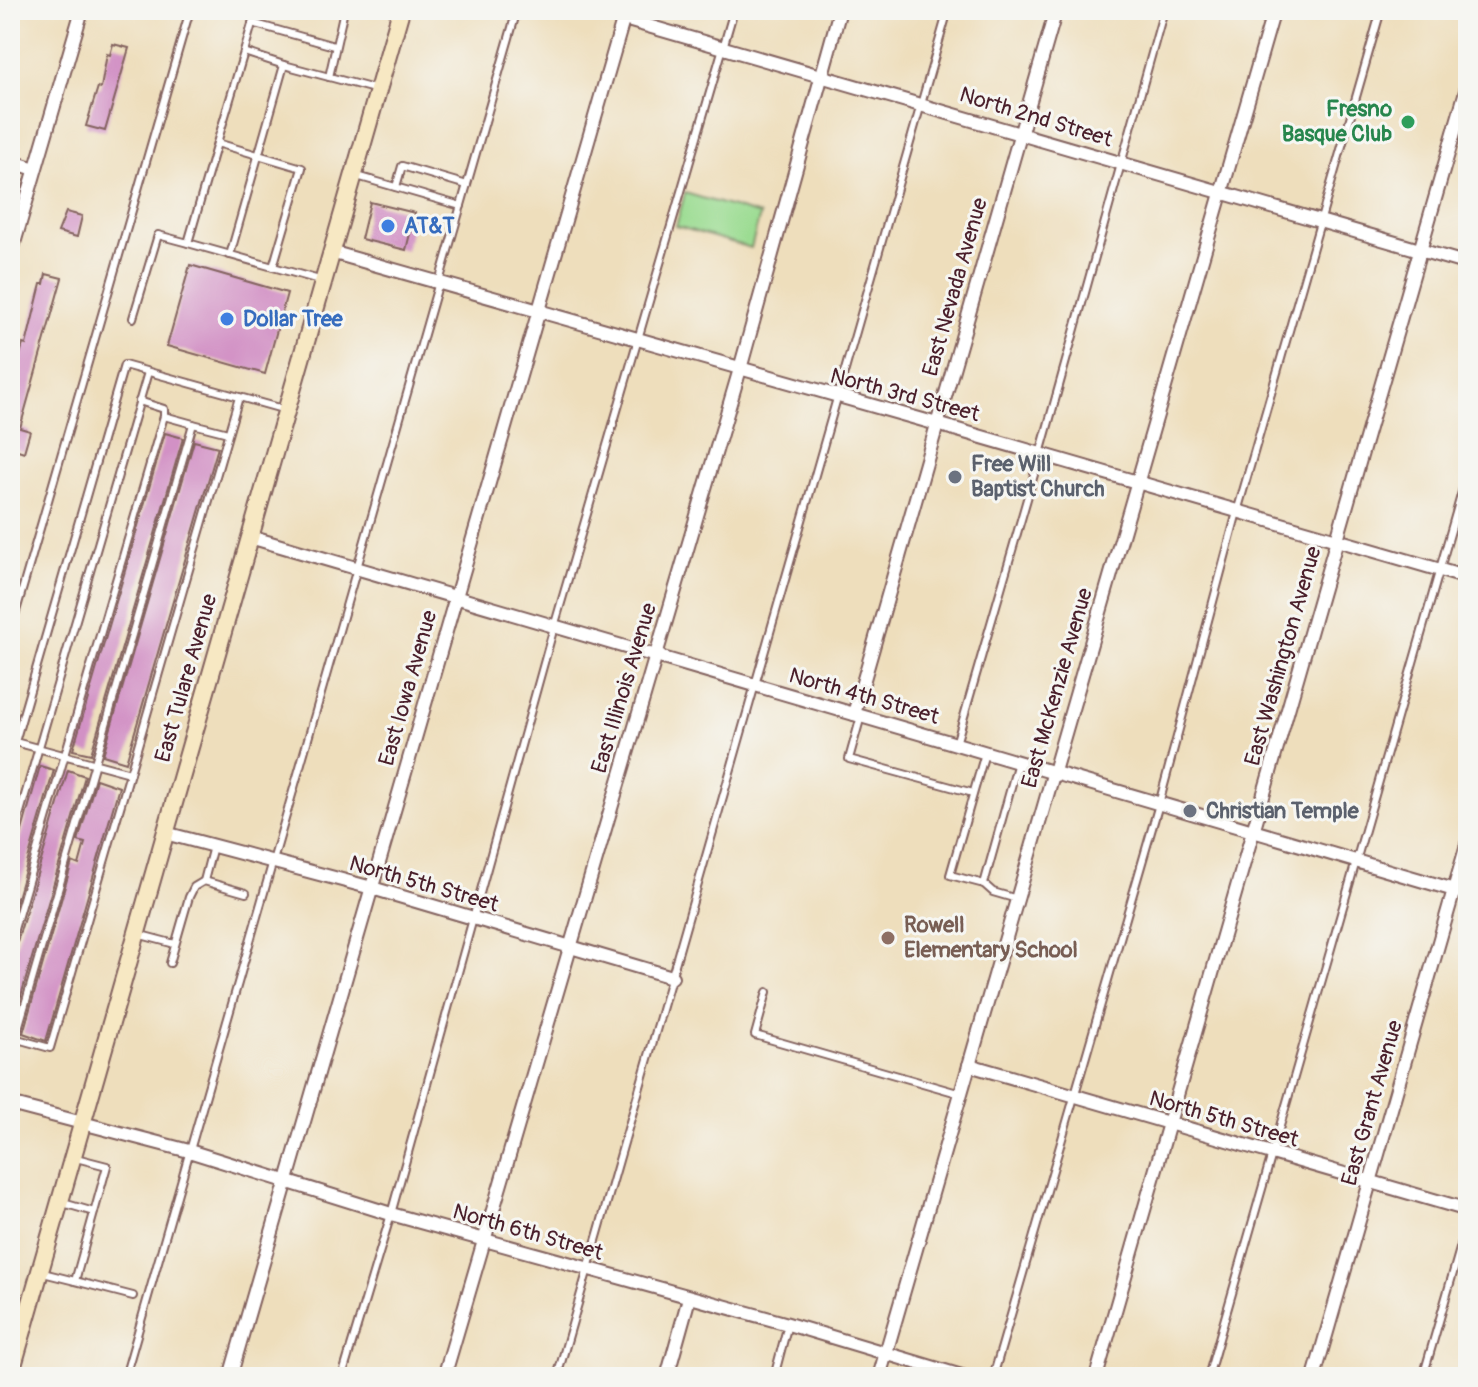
<svg xmlns="http://www.w3.org/2000/svg" width="1478" height="1387" font-family="Pangolin,sans-serif">
<style>
.green{fill:#9bdc92;stroke:#727e5e;stroke-width:2}
.building{fill:#d291c5}
.lines{fill:none;stroke-linecap:round;stroke-linejoin:round}
.service-casing{stroke:#83625e;stroke-width:10}
.minor-casing{stroke:#83625e;stroke-width:16}
.secondary-casing{stroke:#83625e;stroke-width:20}
.service{stroke:#fff;stroke-width:6}
.minor{stroke:#fff;stroke-width:12}
.secondary{stroke:#f7e8c3;stroke-width:16}
.leisure-dot{fill:#2e9e5b;stroke:#f6f6f2;stroke-width:3}
.shop-dot{fill:#3f7fe0;stroke:#f6f6f2;stroke-width:3}
.worship-dot{fill:#6b7280;stroke:#f6f6f2;stroke-width:3}
.education-dot{fill:#8d6e63;stroke:#f6f6f2;stroke-width:3}
.labels{text-anchor:middle;dominant-baseline:central;stroke-width:6;stroke-linejoin:round;paint-order:stroke}
.leisure-label{font-size:22px;font-weight:bold;fill:#27864d;stroke:#f6f6f2;text-anchor:end}
.street-label{font-size:22px;fill:#4a1f2b;stroke:#f6f6f2}
.shop-label{font-size:22px;font-weight:bold;fill:#366cbe;stroke:#f6f6f2;text-anchor:start}
.worship-label{font-size:22px;font-weight:bold;fill:#5b616d;stroke:#f6f6f2;text-anchor:start}
.education-label{font-size:22px;font-weight:bold;fill:#785e54;stroke:#f6f6f2;text-anchor:start}
</style>
<rect width="100%" height="100%" fill="#f6f6f2"/>
<filter id="ink" filterUnits="userSpaceOnUse"><feTurbulence type="fractalNoise" baseFrequency=".0125" numOctaves="2"/><feDisplacementMap in="SourceGraphic" scale="16" xChannelSelector="R" yChannelSelector="G"/><feConvolveMatrix kernelMatrix="1 2 1 2 8 2 1 2 1" color-interpolation-filters="sRGB"/></filter>
<filter id="wash" filterUnits="userSpaceOnUse"><feTurbulence type="fractalNoise" baseFrequency=".006" numOctaves="4" result="noise"/><feDisplacementMap in="SourceGraphic" scale="32" xChannelSelector="R" yChannelSelector="G"/><feGaussianBlur stdDeviation="1.8" result="paint"/><feColorMatrix in="noise" values="0 0 0 0 0 0 0 0 0 0 0 0 0 0 0 0 0 1.4 0 .05"/><feComposite in="paint" operator="in"/></filter>
<g filter="url(#wash)">
<rect width="100%" height="100%" fill="#eedebc"/>
<polygon class="green" points="685,193 760,215 751,248 676,226"/>
<g id="blocks">
<g class="building">
<polygon points="113,44 129,48 105,131 86,126 98,87 101,88 107,54 110,55"/>
<polygon points="370,202 415,213 406,250 361,239"/>
<polygon points="66,212 82,216 77,237 58,232"/>
<polygon points="190,265 287,293 265,374 167,346"/>
<polygon points="46,274 62,278 20,428 30,431 24,452 15,449 14,454 10,453 10,402 15,384 12,383 23,344 26,345 41,284 44,284"/>
<polygon points="165,433 183,438 91,754 73,750"/>
<polygon points="194,441 218,447 126,762 103,755"/>
<polygon points="40,766 54,770 10,922 10,874"/>
<polygon points="68,770 85,776 11,1030 10,949 16,945"/>
<polygon points="96,779 119,787 46,1041 23,1033 72,862 79,865 85,843 78,841"/>
</g>
</g>
</g>
<g filter="url(#ink)">
<use href="#blocks" fill-opacity="0" stroke="#83625e" stroke-width="2"/>
<g class="lines">
<defs>
<g id="service">
<polyline points="252,23 334,46"/>
<polyline points="284,65 378,90"/>
<polyline points="329,77 344,10"/>
<polygon points="217,143 302,168 273,267 188,243"/>
<polyline points="217,143 244,52"/>
<polyline points="357,176 461,206"/>
<polyline points="396,187 402,166 467,185"/>
<polyline points="230,255 284,65 244,52 256,10"/>
<polyline points="273,267 323,281"/>
<polyline points="133,318 158,235 188,243"/>
<polyline points="193,424 228,433"/>
<polyline points="10,632 190,10"/>
<polyline points="861,716 849,759 973,793"/>
<polyline points="956,744 1040,454 1164,10"/>
<polyline points="985,753 950,875 984,884 993,892 1017,899"/>
<polyline points="130,773 239,397"/>
<polyline points="213,846 204,881 246,893"/>
<polyline points="10,847 148,372"/>
<polyline points="984,884 1018,762"/>
<polyline points="137,934 175,944"/>
<polyline points="10,943 164,416 164,409 139,401"/>
<polyline points="170,963 189,897 194,887 204,881"/>
<polyline points="767,992 755,1035 961,1094"/>
<polyline points="10,1037 50,1048 130,773 15,742 124,365 286,410"/>
<polyline points="15,1039 193,424 164,416"/>
<polyline points="63,1203 94,1212"/>
<polyline points="43,1273 75,1281 107,1166 76,1158"/>
<polyline points="75,1281 133,1296"/>
<polyline points="125,1377 517,10"/>
<polyline points="342,1377 391,1214 554,627 734,10"/>
<polyline points="557,1377 948,10"/>
<polyline points="774,1377 788,1324"/>
<polyline points="993,1377 1159,804 1237,512 1381,10"/>
<polyline points="1208,1377 1468,471"/>
<polyline points="1423,1377 1468,1221"/>
</g>
<g id="minor">
<polyline points="593,10 1468,264"/>
<polyline points="10,161 35,169"/>
<polyline points="331,252 937,424 1468,578"/>
<polyline points="10,257 82,10"/>
<polyline points="250,537 1468,894"/>
<polyline points="854,714 1056,10"/>
<polyline points="165,833 372,888 672,977"/>
<polyline points="969,1065 1468,1210"/>
<polyline points="10,1104 189,1151 391,1214 788,1324 965,1377"/>
<polyline points="230,1377 626,10"/>
<polyline points="444,1377 740,369 840,10"/>
<polyline points="667,1377 689,1298"/>
<polyline points="879,1377 1274,10"/>
<polyline points="1096,1377 1468,84"/>
<polyline points="1314,1377 1468,841"/>
</g>
<polyline id="secondary" points="10,1376 401,10"/>
</defs>
<use href="#service" class="service-casing"/>
<use href="#minor" class="minor-casing"/>
<use href="#secondary" class="secondary-casing"/>
<use href="#service" class="service"/>
<use href="#minor" class="minor"/>
<use href="#secondary" class="secondary"/>
</g>
</g>
<circle class="leisure-dot" cx="1408" cy="122" r="8"/>
<g class="shop-dot">
<circle cx="388" cy="226" r="8"/>
<circle cx="227" cy="319" r="8"/>
</g>
<g class="worship-dot">
<circle cx="955" cy="477" r="8"/>
<circle cx="1190" cy="811" r="8"/>
</g>
<circle class="education-dot" cx="888" cy="938" r="8"/>
<g class="labels">
<g class="leisure-label">
<text x="1392" y="109">Fresno<tspan x="1392" dy="25">Basque Club</tspan></text>
</g>
<g class="street-label">
<text transform="translate(1036 117) rotate(17)">North 2nd Street</text>
<text transform="translate(955 287) rotate(-74)">East Nevada Avenue</text>
<text transform="translate(905 395) rotate(15)">North 3rd Street</text>
<text transform="translate(1283 656) rotate(-74)">East Washington Avenue</text>
<text transform="translate(186 678) rotate(-74)">East Tulare Avenue</text>
<text transform="translate(408 688) rotate(-74)">East Iowa Avenue</text>
<text transform="translate(624 688) rotate(-73)">East Illinois Avenue</text>
<text transform="translate(1057 688) rotate(-74)">East McKenzie Avenue</text>
<text transform="translate(864 696) rotate(16)">North 4th Street</text>
<text transform="translate(424 884) rotate(16)">North 5th Street</text>
<text transform="translate(1372 1103) rotate(-74)">East Grant Avenue</text>
<text transform="translate(1224 1119) rotate(16)">North 5th Street</text>
<text transform="translate(528 1232) rotate(16)">North 6th Street</text>
</g>
<g class="shop-label">
<text x="404" y="226">AT&amp;T</text>
<text x="243" y="319">Dollar Tree</text>
</g>
<g class="worship-label">
<text x="971" y="464">Free Will<tspan x="971" dy="25">Baptist Church</tspan></text>
<text x="1206" y="811">Christian Temple</text>
</g>
<g class="education-label">
<text x="904" y="925">Rowell<tspan x="904" dy="25">Elementary School</tspan></text>
</g>
</g>
<rect width="1478" height="1387" fill="none" stroke="#f6f6f2" stroke-width="40"/>
</svg>
